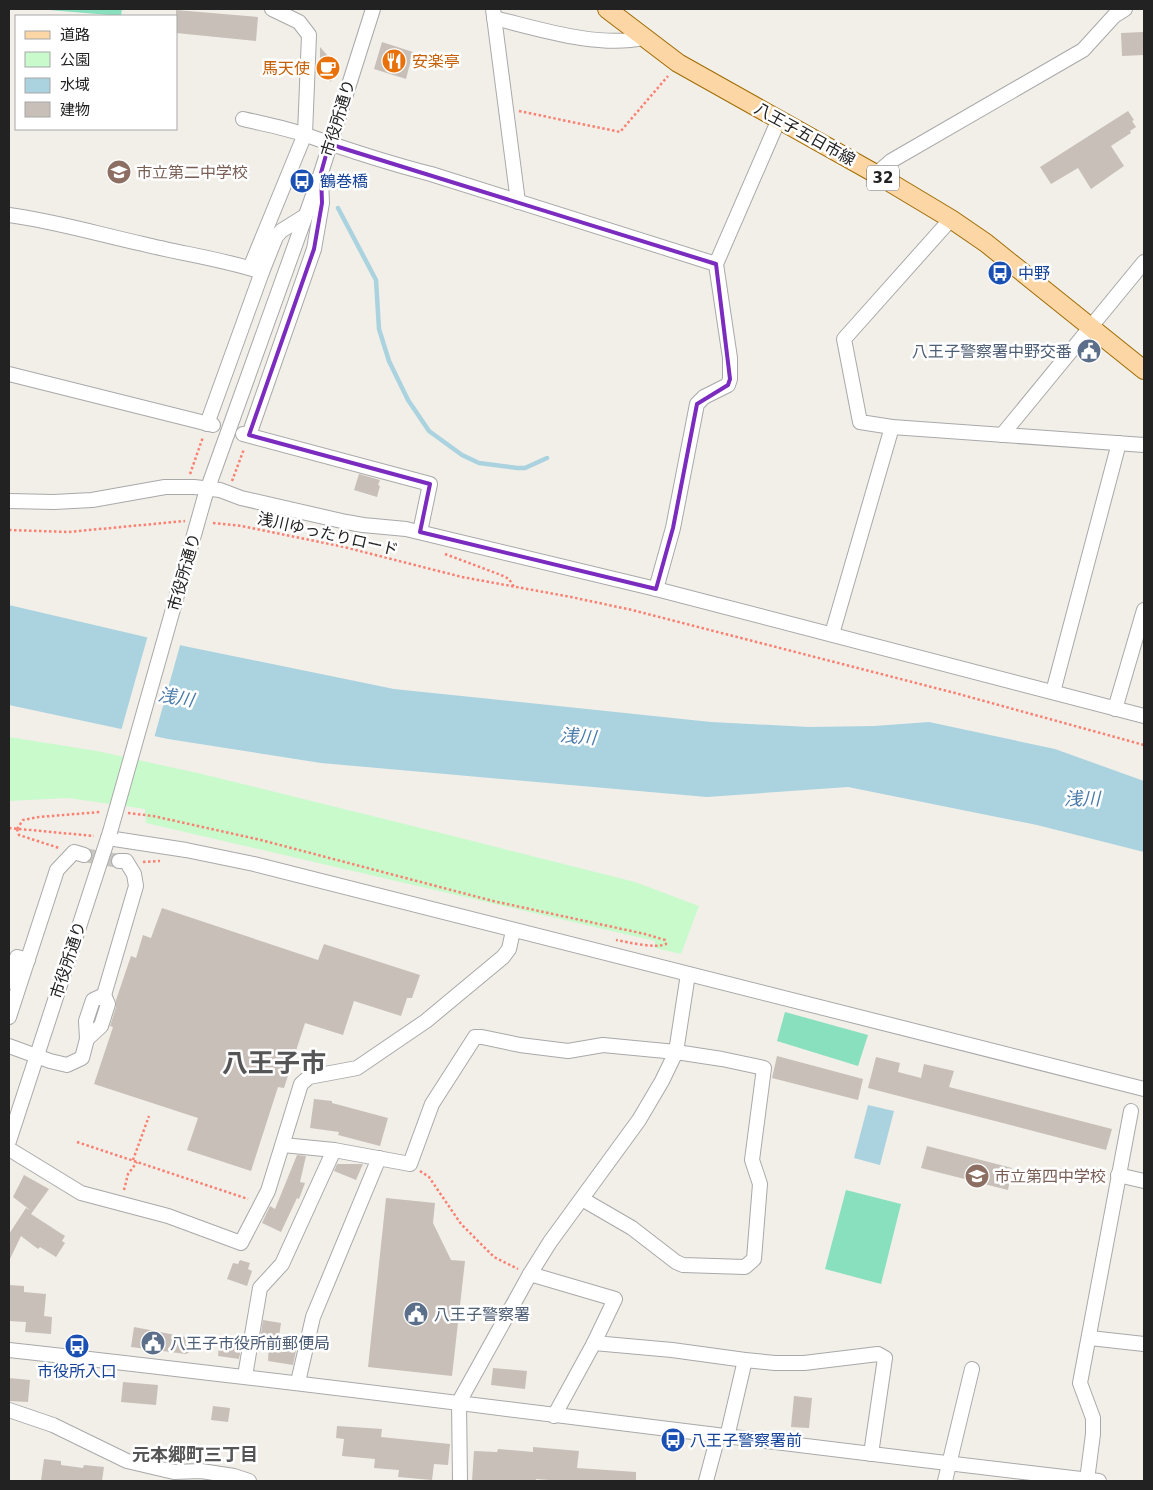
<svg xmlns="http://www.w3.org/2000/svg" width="1153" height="1490" font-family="'DejaVu Sans','Noto Sans JP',sans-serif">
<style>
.park{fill:#c8facc}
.pitch{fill:#88e0be}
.water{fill:#aad3df}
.pier{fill:#f2efe9}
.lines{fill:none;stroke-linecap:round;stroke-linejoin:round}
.stream{stroke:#aad3df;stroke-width:4.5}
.building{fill:#c7bfb8}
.minor-tunnel{stroke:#c8c6c1;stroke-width:14;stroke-dasharray:14 7;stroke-linecap:butt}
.minor-casing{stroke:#a9a9a9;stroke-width:16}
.major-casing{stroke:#a06b00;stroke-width:20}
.path{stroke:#fa8072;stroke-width:2.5;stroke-dasharray:2.5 2.5;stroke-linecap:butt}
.minor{stroke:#fff;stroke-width:14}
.major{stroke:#fcd6a4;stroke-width:18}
.minor-bridge-casing{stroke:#a9a9a9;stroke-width:16;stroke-linecap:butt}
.minor-bridge{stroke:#fff;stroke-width:14}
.marked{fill:none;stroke:#7b2cbf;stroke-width:4;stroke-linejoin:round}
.labels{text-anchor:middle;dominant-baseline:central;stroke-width:5;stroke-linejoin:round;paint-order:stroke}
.shield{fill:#fff;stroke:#646464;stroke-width:1}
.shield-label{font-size:15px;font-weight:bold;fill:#222}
.food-label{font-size:16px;fill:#c56008;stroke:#fff;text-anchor:start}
.street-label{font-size:16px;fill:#222;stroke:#fff}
.education-label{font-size:16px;fill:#785e54;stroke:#fff;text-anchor:start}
.transit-label{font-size:16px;fill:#164399;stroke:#fff;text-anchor:start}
.service-label{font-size:16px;fill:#4e5e75;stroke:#fff;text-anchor:start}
.water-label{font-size:18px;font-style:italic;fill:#4a7aab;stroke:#fff}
.neighbourhood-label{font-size:18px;font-weight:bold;fill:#555;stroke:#fff}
.town-label{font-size:26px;font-weight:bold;fill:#555;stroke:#fff}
</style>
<rect width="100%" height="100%" fill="#f2efe9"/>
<polygon class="park" points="9,737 97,751 202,774 449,835 635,882 699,906 681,954 655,948 655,941 146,823 145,809 68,798 9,801"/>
<g class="pitch">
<polygon points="37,9 122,9 121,16"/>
<polygon points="785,1012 868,1035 858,1066 777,1041"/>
<polygon points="846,1190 901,1204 881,1284 825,1269"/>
</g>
<g class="water">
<polygon points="9,605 184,646 394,689 711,722 809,727 874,726 929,722 1055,749 1144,781 1144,852 1037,825 848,787 707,797 321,763 168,739 9,705"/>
<polygon points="868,1105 894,1111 880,1165 854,1158"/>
</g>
<polygon class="pier" points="148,635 181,642 154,738 121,731"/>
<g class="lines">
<polyline class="stream" points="338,208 376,280 379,329 389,361 408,400 429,431 462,455 479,463 517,468 525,468 547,458"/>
</g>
<g class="building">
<polygon points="176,10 258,17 256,41 176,33"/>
<polygon points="1143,32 1144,55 1122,56 1121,33"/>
<polygon points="382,42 413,52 406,79 374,69"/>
<polygon points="320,47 335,64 331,82 320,70"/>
<polygon points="1128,111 1134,120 1132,121 1136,127 1130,131 1131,133 1111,146 1124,166 1091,189 1078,168 1051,184 1040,167"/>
<polygon points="359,474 380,480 378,485 380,486 377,497 354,490"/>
<polygon points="162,908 318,960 324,944 420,975 412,998 407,998 401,1016 354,1001 343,1035 305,1023 284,1088 278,1087 251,1171 187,1150 198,1118 94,1084 113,1027 110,1026 116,1007 116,1000 131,956 136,958 143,935 151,938"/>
<polygon points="777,1056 863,1079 858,1100 772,1078"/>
<polygon points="876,1057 900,1063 898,1072 921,1078 924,1064 954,1071 949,1087 1112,1129 1106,1150 868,1088"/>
<polygon points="314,1099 332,1101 332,1103 388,1118 380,1146 338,1135 339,1132 310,1128"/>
<polygon points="927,1146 1012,1168 1008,1190 921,1168"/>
<polygon points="297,1155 306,1156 300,1182 305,1183 299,1199 297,1198 281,1232 262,1223 270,1206 275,1209"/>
<polygon points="337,1164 363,1164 356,1180 334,1171"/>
<polygon points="24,1175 49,1189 31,1214 65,1236 62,1241 65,1243 56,1257 40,1247 38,1249 21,1236 9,1261 9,1234 26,1208 30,1210 13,1197"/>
<polygon points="386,1198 435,1203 433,1223 451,1260 465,1261 452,1376 368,1367"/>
<polygon points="240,1260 250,1263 248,1269 252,1271 247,1286 227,1279 233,1263 238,1264"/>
<polygon points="9,1285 24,1286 24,1292 46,1294 44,1316 52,1317 51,1334 25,1332 26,1322 9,1321"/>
<polygon points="263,1320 281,1323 278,1343 297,1346 293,1365 268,1361 269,1342 260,1340"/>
<polygon points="134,1327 191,1338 191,1351 186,1354 131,1347"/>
<polygon points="219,1345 241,1348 239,1359 218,1356"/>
<polygon points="493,1368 527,1371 525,1389 491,1385"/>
<polygon points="9,1378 30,1380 28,1402 9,1401"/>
<polygon points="123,1382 158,1385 156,1405 121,1402"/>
<polygon points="794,1396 812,1398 809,1428 791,1427"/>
<polygon points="213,1406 230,1408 228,1422 211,1420"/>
<polygon points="337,1426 382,1429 381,1437 450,1444 448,1465 434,1464 432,1480 398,1477 399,1470 374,1468 375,1459 342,1456 344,1439 336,1438"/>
<polygon points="533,1447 579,1451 577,1468 636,1472 636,1481 562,1481 536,1479 536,1481 472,1481 474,1451 497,1452 498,1449 533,1452"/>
<polygon points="44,1459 61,1461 61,1465 83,1468 84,1465 104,1467 102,1481 41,1481"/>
</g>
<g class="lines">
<polyline class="minor-tunnel" points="84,855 119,861"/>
<defs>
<g id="minor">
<polyline points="493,9 518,202"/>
<path d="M494,18C540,29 597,48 644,38"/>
<path d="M243,119C264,124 286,128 306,135C348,150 388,163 431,174L716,264"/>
<polyline points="876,174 891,161 1083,50 1114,16 1125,9"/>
<path d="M9,215C54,221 98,234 143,244C183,254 222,259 262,272"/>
<polyline points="951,219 844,339 860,422 892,427 1144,445"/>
<polyline points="250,268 305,134 309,35 299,22 272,9"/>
<polyline points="9,374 213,425"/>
<polyline points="207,424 262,272 276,237 281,231 305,216"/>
<polyline points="243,434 430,484 420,532"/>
<polyline points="249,435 314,249 322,203 321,178"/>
<polyline points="1002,435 1144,262"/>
<polyline points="205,496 321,173 373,9"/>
<polyline points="9,501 54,502 92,500 165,487 194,487 220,490 241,498 346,522 363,525 406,529 656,589 1144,716"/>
<polyline points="656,589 673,528 697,404 704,397 728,385 730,379 730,358 716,264 779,119"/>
<polyline points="832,634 892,427"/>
<polyline points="1053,692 1119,443"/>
<polyline points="1115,709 1144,610"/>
<polyline points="108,838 186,850 254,864 1144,1089"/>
<polyline points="9,982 17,957 28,960"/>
<polyline points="104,995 136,886 134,874 126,861 119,861"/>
<polyline points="9,1017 57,870 74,852 84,855"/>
<polyline points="9,1046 50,1061 67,1065 82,1058 87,1039 86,1021 93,1000 104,995 108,1004 101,1026 87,1039"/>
<polyline points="9,1141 110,832"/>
<polyline points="283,1145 334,1150 410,1164 432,1104 475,1037 482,1037 520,1045 568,1051 603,1045 676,1052 722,1059 764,1068 752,1160 760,1184 754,1259 745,1267 683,1265 676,1262 632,1228 582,1199"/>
<polyline points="9,1149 81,1193 168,1216 241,1243 268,1191 301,1084 309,1077 357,1068 426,1021 503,957 509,949 513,931"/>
<polyline points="1118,1175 1144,1181"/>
<polyline points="530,1274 615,1299 594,1343 672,1350 745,1360 775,1363 804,1363 878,1354 885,1358 871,1454"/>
<polyline points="1090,1338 1144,1344"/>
<path d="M9,1350C373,1390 735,1439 1099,1481"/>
<polyline points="245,1376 260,1288 282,1264 334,1150"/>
<polyline points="298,1382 313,1317 379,1158"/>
<polyline points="9,1410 53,1425 127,1461 174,1472 201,1471 234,1476 249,1481"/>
<polyline points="554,1416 594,1343"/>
<polyline points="727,1437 745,1360"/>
<polyline points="1087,1480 1093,1434 1093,1418 1080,1383 1131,1111"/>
<polyline points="460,1481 459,1402 530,1274 550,1242 639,1120 662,1081 676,1052 688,974"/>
<polyline points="706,1481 718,1436"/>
<polyline points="945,1481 972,1369"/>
</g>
<polyline id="major" points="607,9 678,63 876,174 951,219 986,243 1144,370"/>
</defs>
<use href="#minor" class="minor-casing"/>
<use href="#major" class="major-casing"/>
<g class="path">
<polyline points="519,111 620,132 668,76"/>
<polyline points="190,474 203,437"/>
<polyline points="232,481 244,449"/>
<polyline points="213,523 242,526 344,547 462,577 571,597 632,610 955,693 1144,745"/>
<polyline points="9,530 68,532 185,521"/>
<polyline points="445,554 501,575 509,579 514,587"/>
<path d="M128,813L153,816L261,840L493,901L645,934L665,940L666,944C655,949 628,942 616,940"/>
<polyline points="9,828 94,836"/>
<polyline points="17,829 23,820 39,817 100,812"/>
<polyline points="17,829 19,835 59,848"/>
<polyline points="143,862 160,861"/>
<polyline points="77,1142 248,1199"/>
<polyline points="133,1160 149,1116"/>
<polyline points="420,1171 429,1177 461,1224 494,1257 518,1269"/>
<polyline points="124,1190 128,1174 137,1162"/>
</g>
<use href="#minor" class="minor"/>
<use href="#major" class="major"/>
<defs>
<polyline id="minor-bridge" points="110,832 205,496"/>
</defs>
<use href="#minor-bridge" class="minor-bridge-casing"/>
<use href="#minor-bridge" class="minor-bridge"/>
</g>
<path class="marked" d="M329,144L716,264L730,379L728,385L697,404L673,528L656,589L420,532L430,484L249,435L314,249L322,203L321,173Z"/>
<defs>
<symbol id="restaurant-disc" viewBox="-11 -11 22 22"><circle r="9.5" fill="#e8710a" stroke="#fff"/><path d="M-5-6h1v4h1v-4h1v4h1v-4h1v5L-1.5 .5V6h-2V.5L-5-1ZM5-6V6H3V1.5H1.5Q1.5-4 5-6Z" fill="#fff"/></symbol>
<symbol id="cafe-disc" viewBox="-11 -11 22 22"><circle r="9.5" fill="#e8710a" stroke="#fff"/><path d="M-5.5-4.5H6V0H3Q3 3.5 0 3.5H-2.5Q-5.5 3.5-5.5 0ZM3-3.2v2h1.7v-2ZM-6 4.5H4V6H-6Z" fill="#fff"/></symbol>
<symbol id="school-disc" viewBox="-11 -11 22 22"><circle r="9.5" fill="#8d6e63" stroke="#fff"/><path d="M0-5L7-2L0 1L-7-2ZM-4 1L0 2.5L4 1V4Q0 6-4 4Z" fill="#fff"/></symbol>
<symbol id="bus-disc" viewBox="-11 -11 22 22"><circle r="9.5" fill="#1a4fb4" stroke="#fff"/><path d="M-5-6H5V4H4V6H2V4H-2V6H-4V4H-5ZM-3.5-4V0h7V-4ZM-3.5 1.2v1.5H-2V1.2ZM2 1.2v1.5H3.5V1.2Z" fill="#fff"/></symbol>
<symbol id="civic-disc" viewBox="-11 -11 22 22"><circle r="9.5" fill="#5c6f8a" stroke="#fff"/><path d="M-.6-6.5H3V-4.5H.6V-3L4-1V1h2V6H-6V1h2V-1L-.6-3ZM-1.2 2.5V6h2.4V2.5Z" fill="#fff"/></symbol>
</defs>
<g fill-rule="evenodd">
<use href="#restaurant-disc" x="380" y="47" width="28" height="28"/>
<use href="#cafe-disc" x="314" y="54" width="28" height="28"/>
<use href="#school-disc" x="105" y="158" width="28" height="28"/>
<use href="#bus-disc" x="288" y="167" width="28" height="28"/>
<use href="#bus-disc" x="986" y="259" width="28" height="28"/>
<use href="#civic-disc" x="1075" y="337" width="28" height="28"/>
<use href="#school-disc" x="963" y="1162" width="28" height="28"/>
<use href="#civic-disc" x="402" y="1300" width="28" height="28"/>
<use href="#civic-disc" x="139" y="1329" width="28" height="28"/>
<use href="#bus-disc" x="63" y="1332" width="28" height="28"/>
<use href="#bus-disc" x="659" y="1426" width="28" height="28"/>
</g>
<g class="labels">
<rect class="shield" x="867" y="165.5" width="32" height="25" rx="4"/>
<g class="shield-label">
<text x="883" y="178">32</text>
</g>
<g class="food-label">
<text x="412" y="61">安楽亭</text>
<text x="310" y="68" text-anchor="end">馬天使</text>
</g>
<g class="street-label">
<text transform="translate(338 118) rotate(-73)">市役所通り</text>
<text transform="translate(805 134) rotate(29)">八王子五日市線</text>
<text transform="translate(328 534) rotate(13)">浅川ゆったりロード</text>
<text transform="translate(184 572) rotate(-74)">市役所通り</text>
<text transform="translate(68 960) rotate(-72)">市役所通り</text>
</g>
<g class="education-label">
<text x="136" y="172">市立第二中学校</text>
<text x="994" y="1176">市立第四中学校</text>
</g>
<g class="transit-label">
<text x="320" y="181">鶴巻橋</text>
<text x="1018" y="273">中野</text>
<text x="77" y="1371" text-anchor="middle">市役所入口</text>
<text x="690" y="1440">八王子警察署前</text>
</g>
<g class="service-label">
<text x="1072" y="351" text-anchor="end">八王子警察署中野交番</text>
<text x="434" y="1314">八王子警察署</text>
<text x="170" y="1343">八王子市役所前郵便局</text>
</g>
<g class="water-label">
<text transform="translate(176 697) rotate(10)">浅川</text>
<text transform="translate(578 736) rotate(5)">浅川</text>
<text x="1082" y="798">浅川</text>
</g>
<g class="neighbourhood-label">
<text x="195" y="1454">元本郷町三丁目</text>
</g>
<g class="town-label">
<text x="274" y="1063">八王子市</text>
</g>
</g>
<rect width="1153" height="1490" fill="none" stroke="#222222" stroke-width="20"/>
<rect x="15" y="15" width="162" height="115" fill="#ffffff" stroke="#a7a7a7"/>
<rect x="25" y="31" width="25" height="8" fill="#fcd6a4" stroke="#a7a7a7"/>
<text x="60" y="40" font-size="15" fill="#222222">道路</text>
<rect x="25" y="52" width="25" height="15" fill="#c8facc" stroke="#a7a7a7"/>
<text x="60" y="65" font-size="15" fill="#222222">公園</text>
<rect x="25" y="78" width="25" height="15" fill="#aad3df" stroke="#a7a7a7"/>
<text x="60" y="90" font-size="15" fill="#222222">水域</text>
<rect x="25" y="102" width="25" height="15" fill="#c7bfb8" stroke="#a7a7a7"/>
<text x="60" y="115" font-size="15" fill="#222222">建物</text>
</svg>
